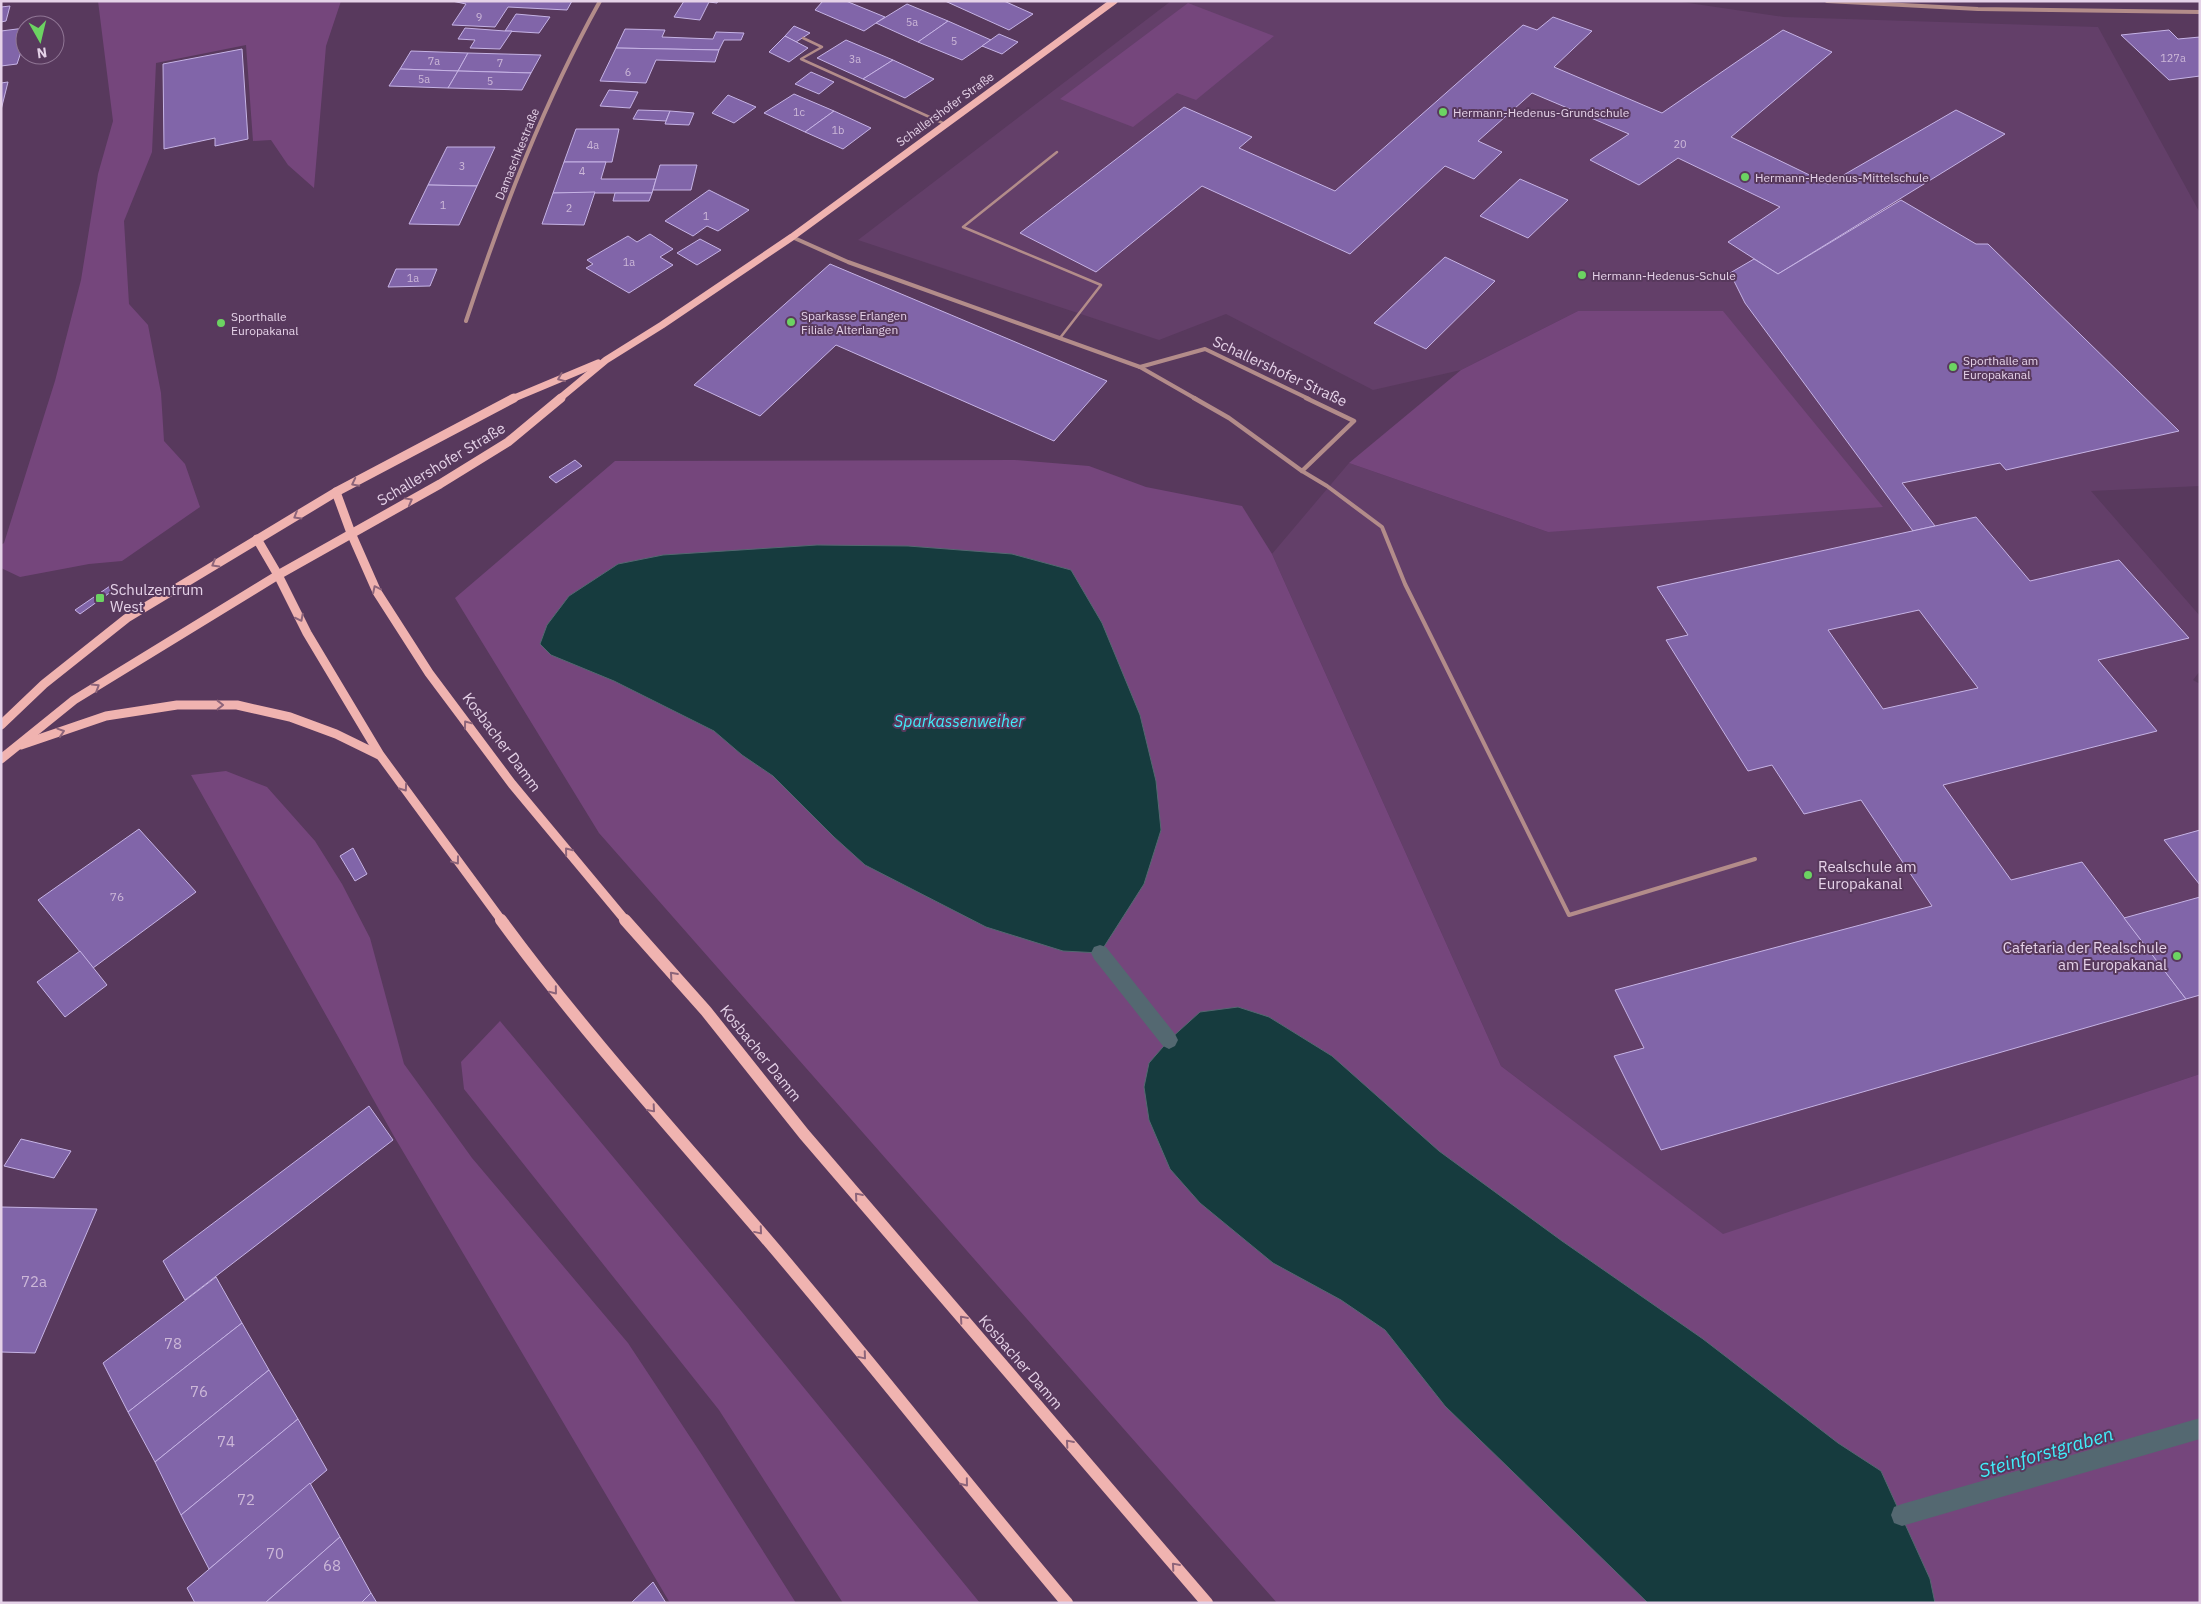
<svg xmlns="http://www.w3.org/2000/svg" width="2201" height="1604" font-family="'IBM Plex Sans',sans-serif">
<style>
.built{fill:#633f69}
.green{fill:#75467c}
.water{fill:#163b3e;stroke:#546871}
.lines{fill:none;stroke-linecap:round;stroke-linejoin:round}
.stream{fill:#546871;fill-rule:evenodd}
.building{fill:#8165a9;stroke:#c6b3e5;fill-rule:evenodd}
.lane-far1{stroke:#b38c8a;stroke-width:2.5}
.lane{stroke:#b38c8a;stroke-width:4}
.street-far1{stroke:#b38c8a;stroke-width:4}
.street{stroke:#b38c8a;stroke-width:4.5}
.secondary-far2{stroke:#f0b3b0;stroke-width:7}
.secondary-far1{stroke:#f0b3b0;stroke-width:9}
.secondary{stroke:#f0b3b0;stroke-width:12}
.oneway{stroke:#8d647a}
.poi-dot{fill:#6cd362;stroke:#58395d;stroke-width:2}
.labels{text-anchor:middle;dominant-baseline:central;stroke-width:4;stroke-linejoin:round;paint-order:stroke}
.far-number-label{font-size:11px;fill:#ccb7d8}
.far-street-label{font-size:12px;fill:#e5d2e8;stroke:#58395d}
.far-poi-label{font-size:12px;fill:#e5d2e8;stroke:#58395d;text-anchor:start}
.number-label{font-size:12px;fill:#ccb7d8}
.street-label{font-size:15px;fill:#e5d2e8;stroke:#58395d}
.poi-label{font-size:15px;fill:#e5d2e8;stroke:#58395d;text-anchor:start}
.near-number-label{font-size:15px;fill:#ccb7d8}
.water-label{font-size:16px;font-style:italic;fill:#40eefa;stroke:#58395d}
.near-water-label{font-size:19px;font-style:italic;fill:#40eefa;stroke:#58395d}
</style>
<rect width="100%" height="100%" fill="#58395d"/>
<polygon class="built" points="1171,1 1675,1 1784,17 2098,27 2200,213 2200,486 2091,491 2200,616 2200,671 2193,680 2200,684 2200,1074 1723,1235 1501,1066 1272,554 1349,463 1548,532 1578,311 1461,370 1373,390 1226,314 1159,340 858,240"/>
<g class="green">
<polygon points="98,1 341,1 326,46 314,188 288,165 271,140 253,141 246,45 156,63 152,152 124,221 129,304 148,325 161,393 164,441 185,464 200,507 122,561 89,564 20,577 1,568 1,545 4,543 55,381 81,280 98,174 113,121"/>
<polygon points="1188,3 1274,36 1196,100 1177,93 1133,127 1060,99"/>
<polygon points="1578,311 1723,311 1883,507 1548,532 1349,463 1461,370"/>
<polygon points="1015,460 1089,466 1146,487 1242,506 1272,554 1501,1066 1723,1234 2200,1074 2200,1603 1277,1603 599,833 455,598 615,461"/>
<polygon points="226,771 267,787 315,841 342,884 370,938 404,1064 472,1158 628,1343 702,1455 796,1603 670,1603 395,1138 191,775"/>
<polygon points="500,1021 742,1312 980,1603 843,1603 719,1410 464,1089 461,1062"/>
</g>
<g class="water">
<polygon points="817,545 908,546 1012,554 1071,570 1102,623 1140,715 1156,781 1161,830 1144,884 1100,953 1063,951 986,927 865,865 834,837 773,776 742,755 714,731 614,681 551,655 540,644 547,625 569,596 618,564 663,555"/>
<polygon points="1238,1007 1269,1017 1332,1056 1439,1151 1562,1241 1703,1339 1838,1443 1881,1471 1930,1579 1935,1603 1648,1603 1445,1406 1385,1330 1341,1300 1273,1263 1200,1203 1170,1169 1149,1120 1144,1087 1149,1063 1169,1040 1200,1012"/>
</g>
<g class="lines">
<g class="stream">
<polygon points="1100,945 1106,947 1175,1034 1178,1040 1175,1046 1169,1049 1163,1046 1094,959 1091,953 1094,947"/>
<polygon points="2200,1418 2200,1439 1902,1526 1894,1523 1891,1515 1894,1507 1902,1504"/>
</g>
</g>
<g class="building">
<polygon points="452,1 572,1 567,10 508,7 495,27 452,25 466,4"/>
<polygon points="684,1 718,1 717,3 709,2 700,20 674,17"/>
<polygon points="823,1 846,1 885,17 864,31 815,10"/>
<polygon points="945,1 1004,1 1033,14 1009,30"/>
<polygon points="907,4 948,21 918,42 876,23"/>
<polygon points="10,6 6,21 1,22 1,7"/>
<polygon points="516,14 550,17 539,33 505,31"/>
<polygon points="1553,17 1592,31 1554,67 1662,113 1783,30 1832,52 1731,137 1828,184 1956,110 2005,134 1778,274 1728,242 1780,207 1678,158 1639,185 1590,160 1629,134 1532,93 1478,141 1502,152 1474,179 1445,166 1350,254 1202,186 1096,272 1020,233 1184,107 1252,137 1239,148 1335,191 1523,25 1537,30"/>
<polygon points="948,21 991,40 962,60 918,42"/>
<polygon points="794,26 810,33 796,42 785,36"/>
<polygon points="25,28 25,40 17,64 1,66 1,31"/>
<polygon points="465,28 505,31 512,31 500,49 470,48 475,40 458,39"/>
<polygon points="625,29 665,30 662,37 713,39 716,32 744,33 741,40 724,40 719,50 616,48"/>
<polygon points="2169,30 2178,39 2200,37 2200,76 2169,80 2121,35"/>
<polygon points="999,34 1018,42 1002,54 982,46"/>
<polygon points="785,36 808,48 789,62 769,52"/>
<polygon points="846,40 893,60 863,79 817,58"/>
<polygon points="616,48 719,50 715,62 656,60 646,83 600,81"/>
<polygon points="242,49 248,139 215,146 215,138 164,149 163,64"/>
<polygon points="411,51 468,53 458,71 400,69"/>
<polygon points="468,53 541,55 531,73 458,71"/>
<polygon points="893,60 934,79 905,98 863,79"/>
<polygon points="400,69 458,71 448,88 389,86"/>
<polygon points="458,71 531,73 522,90 448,88"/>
<polygon points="811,72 834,82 819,94 795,84"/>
<polygon points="8,82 1,110 1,83"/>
<polygon points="609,90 638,92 630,108 600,106"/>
<polygon points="794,94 834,111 805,132 764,113"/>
<polygon points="728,95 756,107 734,123 712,113"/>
<polygon points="638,110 670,111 666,121 633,119"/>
<polygon points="670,111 694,113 689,125 665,124"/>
<polygon points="834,111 871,128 843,149 805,132"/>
<polygon points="576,129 619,129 612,162 564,162"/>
<polygon points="447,147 495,147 477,186 428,185"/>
<polygon points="564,162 606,162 601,179 656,179 652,193 553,193"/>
<polygon points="660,165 697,165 691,190 653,190"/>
<polygon points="1520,179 1568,200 1528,238 1480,216"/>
<polygon points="428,185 477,186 459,225 409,224"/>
<polygon points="709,190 749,210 718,231 707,226 693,236 665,221"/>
<polygon points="595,192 584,225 542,224 553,193"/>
<polygon points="615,193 652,193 649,201 613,201"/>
<polygon points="1901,200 1976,244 1988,244 2179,431 2006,470 2000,463 1902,483 1935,526 1913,531 1745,303 1730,273 1754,259 1778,274"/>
<polygon points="650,234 673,249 660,257 673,265 629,293 586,268 593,264 587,260 628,236 637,242"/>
<polygon points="700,239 721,250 697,265 677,253"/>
<polygon points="1445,257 1495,281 1426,349 1374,323"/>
<polygon points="830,264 1013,341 1107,381 1054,441 836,345 760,416 694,385"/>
<polygon points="396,269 437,269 430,286 388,287"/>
<polygon points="575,460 582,466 556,483 549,477"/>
<path d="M1976,517L2030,581L2119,560L2189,638L2098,660L2157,731L1943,785L2011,880L2082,862L2186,999L1661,1150L1614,1056L1644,1048L1615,990L1932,906L1861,800L1804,814L1772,765L1748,771L1666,640L1688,635L1657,587ZM1919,610L1978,688L1883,709L1828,630Z"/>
<polygon points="110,586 115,589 80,614 75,610"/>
<polygon points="139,829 196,892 93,968 38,900"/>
<polygon points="2200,830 2200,885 2164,840"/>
<polygon points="353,848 367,874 355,881 340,856"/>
<polygon points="2200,897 2200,995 2186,999 2124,918"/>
<polygon points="80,951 107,985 65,1017 37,982"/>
<polygon points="369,1106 393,1140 185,1300 163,1261"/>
<polygon points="21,1139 71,1151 54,1178 4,1166"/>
<polygon points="1,1207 97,1209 35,1353 1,1352"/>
<polygon points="216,1277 242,1323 128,1412 103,1363"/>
<polygon points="242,1323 269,1370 155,1462 128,1412"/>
<polygon points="269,1370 298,1419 181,1515 155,1462"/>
<polygon points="298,1419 327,1470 209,1569 181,1515"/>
<polygon points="310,1483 340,1537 265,1603 195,1603 187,1588"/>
<polygon points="340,1537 371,1593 361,1603 265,1603"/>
<polygon points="653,1582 666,1603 631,1603"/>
<polygon points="371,1593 377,1603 361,1603"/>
</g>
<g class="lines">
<g class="lane-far1">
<polyline points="803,38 822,47 801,59 945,124"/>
<polyline points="1057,152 963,227 1101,285 1060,338"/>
</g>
<polyline class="lane" points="1302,471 1327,486 1382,527 1405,584 1569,915 1755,859"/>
<g class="street-far1">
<polyline points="1827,1 1978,9 2200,12"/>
<polyline points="792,237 848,262 1140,367"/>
<path d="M466,321C502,212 544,102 600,1"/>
<polyline points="1140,367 1196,399"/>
<polyline points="1140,367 1205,349 1309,399"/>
</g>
<polyline class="street" points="1194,398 1229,418 1302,471 1354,421 1306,398"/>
<g class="secondary-far2">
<polyline points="512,399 598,363"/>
<polyline points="559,399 606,360 662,325 792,237 1114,1"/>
</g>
<g class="secondary-far1">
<polyline points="336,492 351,533 377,592 429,673 512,784 626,921"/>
<polyline points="257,539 278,575 307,633 380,755 502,921"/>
<polyline points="1,725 44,684 127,618 336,492 514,398"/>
<polyline points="21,745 106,716 177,705 237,705 290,717 336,734 379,755"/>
<polyline points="1,759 74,700 278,575 440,484 508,442 561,398"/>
</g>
<g class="secondary">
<path d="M501,920C581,1029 669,1126 757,1228C863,1351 962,1479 1067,1603"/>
<polyline points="625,920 706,1011 804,1134 1207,1603"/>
</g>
</g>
<defs><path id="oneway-chevron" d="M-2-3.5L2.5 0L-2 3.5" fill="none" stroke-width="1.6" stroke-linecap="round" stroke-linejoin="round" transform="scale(1.25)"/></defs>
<g class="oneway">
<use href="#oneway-chevron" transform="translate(561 378) rotate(158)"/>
<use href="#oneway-chevron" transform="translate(355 483) rotate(153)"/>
<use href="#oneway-chevron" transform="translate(409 501) rotate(-29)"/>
<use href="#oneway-chevron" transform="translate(297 516) rotate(149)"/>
<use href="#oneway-chevron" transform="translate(215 564) rotate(149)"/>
<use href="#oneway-chevron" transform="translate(376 589) rotate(-116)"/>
<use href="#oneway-chevron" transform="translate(300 618) rotate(63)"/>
<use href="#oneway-chevron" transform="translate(96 687) rotate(-32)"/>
<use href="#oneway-chevron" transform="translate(220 705)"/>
<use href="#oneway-chevron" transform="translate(467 724) rotate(-127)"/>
<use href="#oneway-chevron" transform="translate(61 732) rotate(-18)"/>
<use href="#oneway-chevron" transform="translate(404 788) rotate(55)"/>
<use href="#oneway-chevron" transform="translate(568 851) rotate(-129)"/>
<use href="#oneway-chevron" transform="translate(456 861) rotate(53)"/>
<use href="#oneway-chevron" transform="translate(673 975) rotate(-132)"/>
<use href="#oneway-chevron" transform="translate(554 991) rotate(51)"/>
<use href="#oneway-chevron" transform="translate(652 1109) rotate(49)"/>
<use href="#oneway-chevron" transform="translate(858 1196) rotate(-131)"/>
<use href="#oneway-chevron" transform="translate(759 1231) rotate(50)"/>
<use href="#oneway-chevron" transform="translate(963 1319) rotate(-131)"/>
<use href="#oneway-chevron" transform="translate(863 1356) rotate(50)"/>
<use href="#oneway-chevron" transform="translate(1069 1443) rotate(-131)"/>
<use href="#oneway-chevron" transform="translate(965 1483) rotate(51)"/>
<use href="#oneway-chevron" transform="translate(1175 1566) rotate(-131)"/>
</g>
<g class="poi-dot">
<circle cx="1443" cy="112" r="5"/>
<circle cx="1745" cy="177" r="5"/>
<circle cx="1582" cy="275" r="5"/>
<circle cx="791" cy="322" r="5"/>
<circle cx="221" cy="323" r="5"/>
<circle cx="1953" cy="367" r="5"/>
<rect x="95" y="593" width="10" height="10" rx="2.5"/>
<circle cx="1808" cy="875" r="5"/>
<circle cx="2177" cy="956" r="5"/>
</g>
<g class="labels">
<g class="far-number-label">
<text x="479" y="17">9</text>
<text x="912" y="22">5a</text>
<text x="954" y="41">5</text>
<text x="2173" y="58">127a</text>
<text x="855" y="59">3a</text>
<text x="434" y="61">7a</text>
<text x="500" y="63">7</text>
<text x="628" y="72">6</text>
<text x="424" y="79">5a</text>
<text x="490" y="81">5</text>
<text x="799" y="112">1c</text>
<text x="838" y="130">1b</text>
<text x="1680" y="144">20</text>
<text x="593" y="145">4a</text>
<text x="462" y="166">3</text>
<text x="582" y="171">4</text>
<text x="443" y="205">1</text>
<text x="569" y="208">2</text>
<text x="706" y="216">1</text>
<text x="629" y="262">1a</text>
<text x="413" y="278">1a</text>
</g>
<g class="far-street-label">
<text transform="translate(945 109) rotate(-36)">Schallershofer Straße</text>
<text transform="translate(517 154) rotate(-68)">Damaschkestraße</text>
</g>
<g class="far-poi-label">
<text x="1453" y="112">Hermann-Hedenus-Grundschule</text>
<text x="1755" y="177">Hermann-Hedenus-Mittelschule</text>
<text x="1592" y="275">Hermann-Hedenus-Schule</text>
<text x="801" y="315">Sparkasse Erlangen<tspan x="801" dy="14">Filiale Alterlangen</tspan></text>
<text x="231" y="316">Sporthalle<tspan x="231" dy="14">Europakanal</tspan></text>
<text x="1963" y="360">Sporthalle am<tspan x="1963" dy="14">Europakanal</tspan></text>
</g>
<g class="number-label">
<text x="117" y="896">76</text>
</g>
<g class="street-label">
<text transform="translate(1280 371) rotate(25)">Schallershofer Straße</text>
<text transform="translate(441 464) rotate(-31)">Schallershofer Straße</text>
<text transform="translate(502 742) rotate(53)">Kosbacher Damm</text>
<text transform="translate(761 1053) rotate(51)">Kosbacher Damm</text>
<text transform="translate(1021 1362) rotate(49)">Kosbacher Damm</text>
</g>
<g class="poi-label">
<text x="110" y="589">Schulzentrum<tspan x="110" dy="17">West</tspan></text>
<text x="1818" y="866">Realschule am<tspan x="1818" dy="17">Europakanal</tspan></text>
<text x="2167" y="947" text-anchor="end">Cafetaria der Realschule<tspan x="2167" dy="17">am Europakanal</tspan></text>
</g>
<g class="near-number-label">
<text x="34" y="1281">72a</text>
<text x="173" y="1343">78</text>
<text x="199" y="1391">76</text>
<text x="226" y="1441">74</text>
<text x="246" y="1499">72</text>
<text x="275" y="1553">70</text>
<text x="332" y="1565">68</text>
</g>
<g class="water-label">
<text x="959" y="721">Sparkassenweiher</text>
</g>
<g class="near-water-label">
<text transform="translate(2046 1452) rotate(-16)">Steinforstgraben</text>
</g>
</g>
<rect width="2201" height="1604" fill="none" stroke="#e5d2e8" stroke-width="5"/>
<g transform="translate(40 40) rotate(172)"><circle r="24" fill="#58395d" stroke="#907695"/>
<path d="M0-4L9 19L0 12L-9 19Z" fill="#6cd362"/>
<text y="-8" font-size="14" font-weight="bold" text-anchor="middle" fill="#e5d2e8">N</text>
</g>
</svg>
